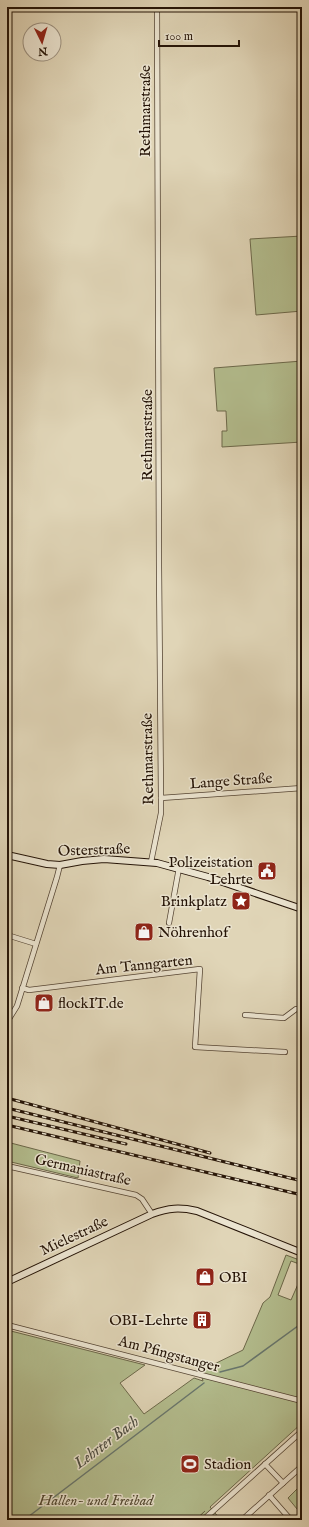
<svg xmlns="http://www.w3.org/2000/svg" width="309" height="1527" font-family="'IM FELL English',serif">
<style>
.green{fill:#b3bd8e;stroke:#6c684a}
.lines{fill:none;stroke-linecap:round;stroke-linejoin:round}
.stream{stroke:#68766d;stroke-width:1.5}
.street-casing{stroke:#544433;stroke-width:6}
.secondary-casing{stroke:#251407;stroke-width:8}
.street{stroke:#ebe4d0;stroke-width:4.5}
.secondary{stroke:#ebe4d0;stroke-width:6}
.rail-casing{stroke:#251407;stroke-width:3}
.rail{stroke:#ebe4d0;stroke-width:1.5;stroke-dasharray:4.5;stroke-linecap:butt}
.labels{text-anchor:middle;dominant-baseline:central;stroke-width:3;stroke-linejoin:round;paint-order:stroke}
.street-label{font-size:15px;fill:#251407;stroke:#ebe4d0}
.poi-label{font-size:15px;fill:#251407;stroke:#ebe4d0;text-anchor:start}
.park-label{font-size:15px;font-style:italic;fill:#504730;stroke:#ebe4d0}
.water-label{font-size:16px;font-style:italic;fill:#4c4d42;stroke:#ebe4d0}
</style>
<rect width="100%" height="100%" fill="#e0d5b7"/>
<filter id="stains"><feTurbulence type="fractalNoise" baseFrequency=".005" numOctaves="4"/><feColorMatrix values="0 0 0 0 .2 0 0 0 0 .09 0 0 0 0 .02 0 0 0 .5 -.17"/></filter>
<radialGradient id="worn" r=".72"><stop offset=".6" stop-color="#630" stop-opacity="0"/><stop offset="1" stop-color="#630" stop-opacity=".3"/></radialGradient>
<g class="green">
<polygon points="302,236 302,311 256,315 250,239"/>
<polygon points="302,361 302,442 222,447 222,431 227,431 226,411 217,411 214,368"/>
<polygon points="7,1142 80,1161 78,1178 7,1161"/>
<polygon points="286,1255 302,1261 302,1265 291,1261 278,1295 291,1300 302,1275 302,1423 210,1507 221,1520 196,1520 205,1511 195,1520 7,1520 7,1330 145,1365 120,1383 144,1414 194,1378 203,1381 200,1371 243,1350 263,1303 270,1297"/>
<polygon points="302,1484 302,1515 288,1498"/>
</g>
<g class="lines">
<g class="stream">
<polyline points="220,1372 243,1366 302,1323"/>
<polyline points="24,1520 204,1383"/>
</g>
<defs>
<g id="street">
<polyline points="161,798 302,788"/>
<polyline points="151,862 161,813 161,798 159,566 157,7"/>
<polyline points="169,923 179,868"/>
<polyline points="7,935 36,944"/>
<polyline points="22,988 29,990 200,969 195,1047 285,1052"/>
<polyline points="245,1015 284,1018 296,1009 302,1009"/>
<polyline points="7,1022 17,1006 57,877 60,865"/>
<polyline points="7,1166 136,1195 142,1199 152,1214"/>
<polyline points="7,1325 302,1401"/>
<polyline points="265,1464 283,1483"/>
<polyline points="269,1495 291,1520"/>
<polyline points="203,1520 302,1431"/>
<polyline points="242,1520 302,1466"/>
</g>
<g id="secondary">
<polyline points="7,855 47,864 60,865 82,861 104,859 157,863 208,877 302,909"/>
<path d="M7,1282L152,1214C169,1208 179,1207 197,1211L302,1253"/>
</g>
</defs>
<use href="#street" class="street-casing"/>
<use href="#secondary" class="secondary-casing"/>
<use href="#street" class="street"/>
<use href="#secondary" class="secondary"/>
<defs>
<g id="rail">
<polyline points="7,1098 210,1153"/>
<polyline points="7,1108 302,1181"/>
<polyline points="7,1116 126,1144"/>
<polyline points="7,1125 302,1195"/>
</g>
</defs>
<use href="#rail" class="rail-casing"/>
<use href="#rail" class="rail"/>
</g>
<defs>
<symbol id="civic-square" viewBox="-11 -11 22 22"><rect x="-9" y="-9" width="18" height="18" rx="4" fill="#8f2418" stroke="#ebe4d0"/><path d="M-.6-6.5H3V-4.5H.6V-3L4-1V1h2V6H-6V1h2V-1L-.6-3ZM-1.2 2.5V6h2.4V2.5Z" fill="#fff"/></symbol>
<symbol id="sight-square" viewBox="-11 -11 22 22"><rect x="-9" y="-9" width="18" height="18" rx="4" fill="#8f2418" stroke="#ebe4d0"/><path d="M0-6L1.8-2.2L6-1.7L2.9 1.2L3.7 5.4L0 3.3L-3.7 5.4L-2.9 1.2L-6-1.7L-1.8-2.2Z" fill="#fff"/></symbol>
<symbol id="shop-square" viewBox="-11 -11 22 22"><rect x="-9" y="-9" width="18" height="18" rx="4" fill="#8f2418" stroke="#ebe4d0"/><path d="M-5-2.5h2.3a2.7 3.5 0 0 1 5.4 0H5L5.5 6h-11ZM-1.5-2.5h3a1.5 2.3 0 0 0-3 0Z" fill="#fff"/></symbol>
<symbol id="building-square" viewBox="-11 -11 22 22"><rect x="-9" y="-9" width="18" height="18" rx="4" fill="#8f2418" stroke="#ebe4d0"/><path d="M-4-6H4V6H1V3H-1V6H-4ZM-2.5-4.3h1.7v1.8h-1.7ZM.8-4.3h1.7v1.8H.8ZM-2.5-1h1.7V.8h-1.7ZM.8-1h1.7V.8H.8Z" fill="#fff"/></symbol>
<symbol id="stadium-square" viewBox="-11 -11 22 22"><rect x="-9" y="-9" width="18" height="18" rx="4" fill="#8f2418" stroke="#ebe4d0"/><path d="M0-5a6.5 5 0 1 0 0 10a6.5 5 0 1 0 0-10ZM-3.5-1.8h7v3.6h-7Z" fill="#fff"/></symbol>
</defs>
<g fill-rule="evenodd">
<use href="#civic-square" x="256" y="860" width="22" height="22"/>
<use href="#sight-square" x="230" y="890" width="22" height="22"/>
<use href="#shop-square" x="133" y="921" width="22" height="22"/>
<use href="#shop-square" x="33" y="992" width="22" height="22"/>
<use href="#shop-square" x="194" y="1266" width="22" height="22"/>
<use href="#building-square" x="191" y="1309" width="22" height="22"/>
<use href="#stadium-square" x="179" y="1453" width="22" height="22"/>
</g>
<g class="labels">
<g class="street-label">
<text transform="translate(145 111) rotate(-90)">Rethmarstraße</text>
<text transform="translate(147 435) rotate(-90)">Rethmarstraße</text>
<text transform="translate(148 759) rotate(-91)">Rethmarstraße</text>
<text transform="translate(231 781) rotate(-4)">Lange Straße</text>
<text transform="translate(94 850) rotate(-2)">Osterstraße</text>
<text transform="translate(144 965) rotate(-6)">Am Tanngarten</text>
<text transform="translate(83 1170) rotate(13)">Germaniastraße</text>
<text transform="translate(74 1236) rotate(-25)">Mielestraße</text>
<text transform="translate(169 1354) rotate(15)">Am Pfingstanger</text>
</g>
<g class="poi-label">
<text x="253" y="862" text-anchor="end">Polizeistation<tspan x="253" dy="17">Lehrte</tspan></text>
<text x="227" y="901" text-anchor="end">Brinkplatz</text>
<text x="158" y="932">Nöhrenhof</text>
<text x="58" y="1003">flockIT.de</text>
<text x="219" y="1277">OBI</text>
<text x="188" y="1320" text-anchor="end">OBI-Lehrte</text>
<text x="204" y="1464">Stadion</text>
</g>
<g class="park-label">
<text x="96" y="1500">Hallen- und Freibad</text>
</g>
<g class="water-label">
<text transform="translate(107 1443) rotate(-37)">Lehrter Bach</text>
</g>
</g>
<rect width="309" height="1527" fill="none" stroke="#e0d5b7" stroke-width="24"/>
<rect x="8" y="8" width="293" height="1511" fill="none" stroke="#251407" stroke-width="2"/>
<rect x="12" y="12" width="285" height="1503" fill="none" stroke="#251407"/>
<g transform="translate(42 42) rotate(175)"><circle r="19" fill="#ebe4d0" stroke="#9c9180"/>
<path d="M0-3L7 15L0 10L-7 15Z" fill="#8f2418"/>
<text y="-6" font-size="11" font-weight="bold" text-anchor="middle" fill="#251407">N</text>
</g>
<path d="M159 40v6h80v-6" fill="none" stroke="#251407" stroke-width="2"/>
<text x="165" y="40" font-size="12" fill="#251407" stroke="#ebe4d0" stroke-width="3" paint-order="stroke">100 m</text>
<rect width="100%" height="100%" filter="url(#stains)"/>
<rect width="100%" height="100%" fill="url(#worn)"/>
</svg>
